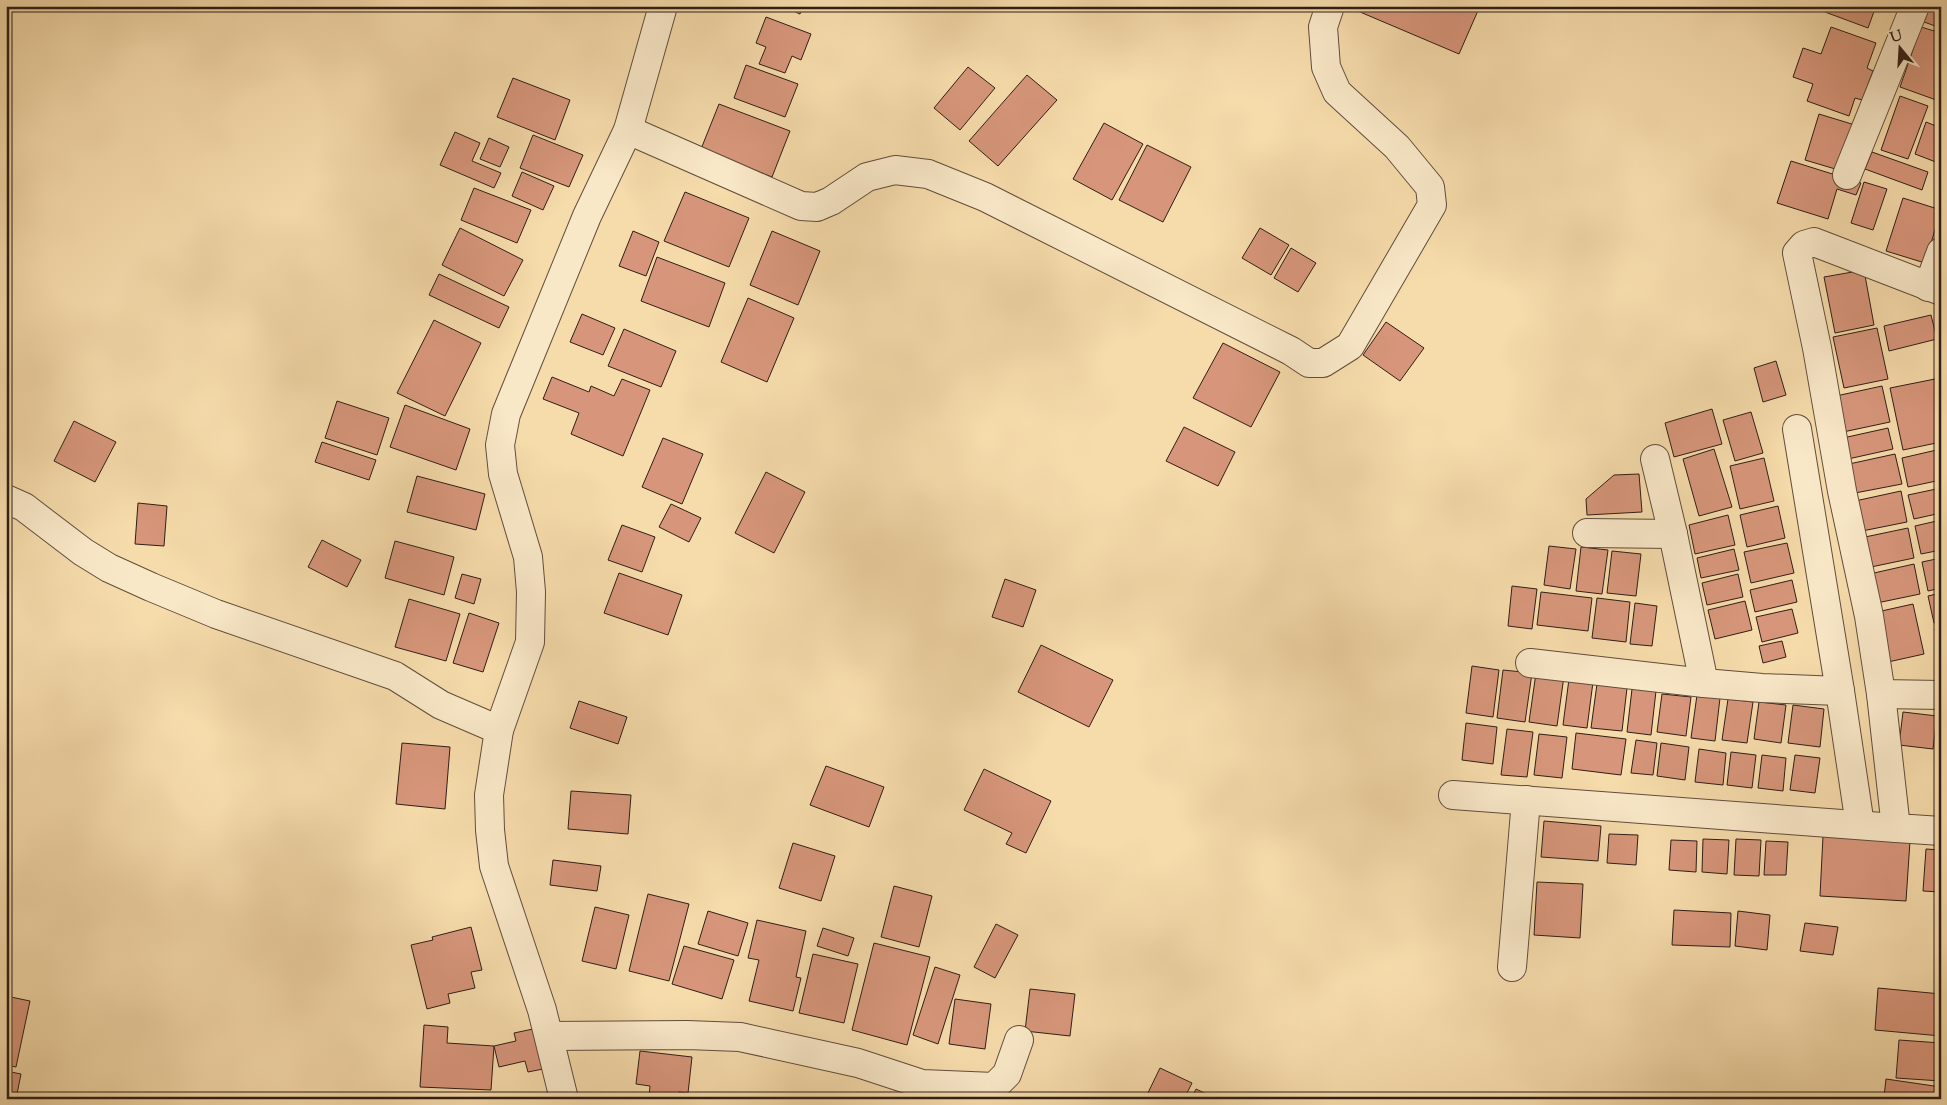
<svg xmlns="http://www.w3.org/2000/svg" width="1947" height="1105" font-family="'Sorts Mill Goudy',serif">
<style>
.building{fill:#d7967b;stroke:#2f1e17}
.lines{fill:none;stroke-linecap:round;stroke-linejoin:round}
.minor-casing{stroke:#614d3c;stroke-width:30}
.tertiary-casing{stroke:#614d3c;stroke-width:30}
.minor{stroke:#f9e8c8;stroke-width:28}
.tertiary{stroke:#f9e8c8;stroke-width:28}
</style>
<rect width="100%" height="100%" fill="#f6dbab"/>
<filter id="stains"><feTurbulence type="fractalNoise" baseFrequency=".004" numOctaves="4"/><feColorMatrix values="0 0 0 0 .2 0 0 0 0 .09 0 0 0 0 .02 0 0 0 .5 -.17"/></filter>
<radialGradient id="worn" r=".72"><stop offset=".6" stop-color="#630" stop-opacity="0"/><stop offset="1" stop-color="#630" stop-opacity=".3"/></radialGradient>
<g class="building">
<polygon points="781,6 803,6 800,14"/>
<polygon points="1354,6 1480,6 1459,54 1353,9"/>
<polygon points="1827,6 1876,6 1868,28 1825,12"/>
<polygon points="1930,6 1941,6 1941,28 1924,22"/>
<polygon points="766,17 811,34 801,60 792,56 785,73 759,64 766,47 756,43"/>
<polygon points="1831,27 1876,43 1867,68 1873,71 1862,100 1855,98 1849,116 1807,101 1813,84 1793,77 1803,48 1821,54"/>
<polygon points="1921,27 1941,33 1941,96 1939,101 1900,87"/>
<polygon points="746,65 798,84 785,117 734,98"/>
<polygon points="968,67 995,88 960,130 934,108"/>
<polygon points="1027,75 1057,100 998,166 969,141"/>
<polygon points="513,78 570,100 555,140 497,117"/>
<polygon points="1900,96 1928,106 1908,159 1881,150"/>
<polygon points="719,104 790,131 772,177 701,149"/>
<polygon points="1819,114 1855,125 1842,171 1805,160"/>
<polygon points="1926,122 1941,128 1941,164 1915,154"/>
<polygon points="1104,123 1143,144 1112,200 1073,179"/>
<polygon points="455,132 480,143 472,161 501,173 494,188 440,165"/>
<polygon points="533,135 583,155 569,187 520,168"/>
<polygon points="489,138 509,147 500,167 480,159"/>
<polygon points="1147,145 1191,167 1163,222 1119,200"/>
<polygon points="1872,152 1928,172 1922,190 1865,169"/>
<polygon points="1791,161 1861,183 1856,195 1837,189 1828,219 1777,203"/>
<polygon points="522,172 554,186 543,210 512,196"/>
<polygon points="1864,182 1887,189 1873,230 1851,223"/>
<polygon points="474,188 531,210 517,243 461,220"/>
<polygon points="685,192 749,218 729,267 664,241"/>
<polygon points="1903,198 1941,210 1925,263 1886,251"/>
<polygon points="460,228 523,260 504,296 442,265"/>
<polygon points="1260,228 1289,245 1271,275 1242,258"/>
<polygon points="633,231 659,242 646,276 619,266"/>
<polygon points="772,231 820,251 798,305 750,285"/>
<polygon points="1291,248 1316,263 1298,292 1274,278"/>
<polygon points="657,257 725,283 709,327 641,301"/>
<polygon points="1864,270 1874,325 1835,333 1824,277"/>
<polygon points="439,274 509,307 499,328 429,295"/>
<polygon points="748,298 794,318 767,382 721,362"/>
<polygon points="582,314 615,328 603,355 570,342"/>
<polygon points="1931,315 1937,339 1889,351 1884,326"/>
<polygon points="434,320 481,343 445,416 397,393"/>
<polygon points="1386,322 1424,348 1400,381 1363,355"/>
<polygon points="1877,328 1888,379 1844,388 1833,337"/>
<polygon points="624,329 676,351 661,387 608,366"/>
<polygon points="1223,343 1280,372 1251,427 1193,398"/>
<polygon points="1776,361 1786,395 1763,402 1754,368"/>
<polygon points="552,377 589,392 591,386 614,396 622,379 650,390 623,456 571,434 579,413 543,399"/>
<polygon points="1935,379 1941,407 1941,442 1903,450 1890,388"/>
<polygon points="1882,386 1890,422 1843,432 1836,396"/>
<polygon points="337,401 389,418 377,455 325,438"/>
<polygon points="405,405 470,429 456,470 390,447"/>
<polygon points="1712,409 1722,444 1674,457 1665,423"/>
<polygon points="1751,412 1763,453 1735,461 1723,420"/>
<polygon points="74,421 116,442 95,482 54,461"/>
<polygon points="1184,427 1235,452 1218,486 1166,461"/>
<polygon points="1888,428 1893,449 1848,459 1843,438"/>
<polygon points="663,438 703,454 682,504 642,487"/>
<polygon points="322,442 376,460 369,480 315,462"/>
<polygon points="1714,449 1732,507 1699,516 1683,459"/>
<polygon points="1941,449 1941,480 1908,487 1902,458"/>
<polygon points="1895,454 1902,484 1855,493 1849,464"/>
<polygon points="1764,458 1774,501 1740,509 1730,466"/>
<polygon points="766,472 805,492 774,553 735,533"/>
<polygon points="1639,474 1642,512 1587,515 1586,499 1614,475"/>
<polygon points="417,476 485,494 476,530 407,512"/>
<polygon points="1941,488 1941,513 1914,519 1908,495"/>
<polygon points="1901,491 1907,522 1862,531 1855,501"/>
<polygon points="138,503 167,506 164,546 135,544"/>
<polygon points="671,504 701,518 689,542 659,527"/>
<polygon points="1778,506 1785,538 1747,547 1740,515"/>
<polygon points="1728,515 1735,545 1695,554 1689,525"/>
<polygon points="1941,520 1941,550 1921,554 1915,526"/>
<polygon points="622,525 655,537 642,572 608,560"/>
<polygon points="1908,528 1914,558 1871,567 1865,537"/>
<polygon points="322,540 361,560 347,587 308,567"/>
<polygon points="395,541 454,557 444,595 385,578"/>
<polygon points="1787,543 1794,573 1751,583 1744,552"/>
<polygon points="1549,546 1576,549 1570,589 1544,585"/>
<polygon points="1581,547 1608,550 1602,594 1576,591"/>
<polygon points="1734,549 1739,570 1701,578 1697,558"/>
<polygon points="1612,551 1641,554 1636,596 1607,593"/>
<polygon points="1941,558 1941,588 1928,591 1922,562"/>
<polygon points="1914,564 1920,594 1872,604 1865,575"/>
<polygon points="619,573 682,595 668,635 604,613"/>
<polygon points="462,574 481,579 474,604 455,598"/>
<polygon points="1738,574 1743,597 1707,605 1702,583"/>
<polygon points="1005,579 1036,590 1023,627 992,617"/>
<polygon points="1792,580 1797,602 1755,612 1750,590"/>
<polygon points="1512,586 1537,589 1532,629 1508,626"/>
<polygon points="1541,592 1592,598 1588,631 1537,625"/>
<polygon points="1941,593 1941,621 1934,623 1928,596"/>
<polygon points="1597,598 1630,602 1626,642 1592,638"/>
<polygon points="409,599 460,614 446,661 395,647"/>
<polygon points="1745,601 1752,630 1715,639 1708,610"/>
<polygon points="1635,603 1657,606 1652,646 1630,644"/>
<polygon points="1913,604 1924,654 1888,662 1877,612"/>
<polygon points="1792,609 1798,633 1762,642 1756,617"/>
<polygon points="469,613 499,623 483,672 453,663"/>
<polygon points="1941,628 1941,656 1935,629"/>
<polygon points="1782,641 1786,657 1763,663 1759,646"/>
<polygon points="1041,645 1113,680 1089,727 1018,692"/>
<polygon points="1472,666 1499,670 1493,717 1466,713"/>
<polygon points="1503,670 1532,673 1525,722 1497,718"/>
<polygon points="1536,673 1564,676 1557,726 1529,722"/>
<polygon points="1569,679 1593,682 1587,728 1563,725"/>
<polygon points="1597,684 1627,688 1622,731 1591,728"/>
<polygon points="1632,689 1656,691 1651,735 1627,732"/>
<polygon points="1662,694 1691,697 1686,736 1657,732"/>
<polygon points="1697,695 1720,698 1715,741 1691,738"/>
<polygon points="1728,699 1753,702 1747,743 1722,740"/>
<polygon points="579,701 627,717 618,744 570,728"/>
<polygon points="1759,702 1786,705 1781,743 1754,739"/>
<polygon points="1793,705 1824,709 1820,747 1788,743"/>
<polygon points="1903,712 1937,716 1933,749 1899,745"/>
<polygon points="1466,723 1497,727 1493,764 1462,760"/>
<polygon points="1507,729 1533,732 1527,777 1501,775"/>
<polygon points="1576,733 1626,739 1621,775 1572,769"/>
<polygon points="1539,734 1567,737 1562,778 1534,775"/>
<polygon points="1636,740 1657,743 1653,775 1631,773"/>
<polygon points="402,743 450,747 445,809 396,804"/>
<polygon points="1661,743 1689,747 1685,780 1657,776"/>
<polygon points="1699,749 1726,753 1723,785 1695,782"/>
<polygon points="1731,752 1756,755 1752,788 1727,785"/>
<polygon points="1762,755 1786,758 1783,791 1758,788"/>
<polygon points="1795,755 1820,758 1815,793 1790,790"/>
<polygon points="826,766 884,787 869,827 810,805"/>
<polygon points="984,769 1051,801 1026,853 1006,844 1012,833 964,810"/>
<polygon points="571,791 631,795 628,834 568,829"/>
<polygon points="1544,821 1601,826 1598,861 1541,857"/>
<polygon points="1609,834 1638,835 1636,865 1607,863"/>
<polygon points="1823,836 1910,841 1906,901 1820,896"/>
<polygon points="1703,839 1729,840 1727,874 1702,872"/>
<polygon points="1736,839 1761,840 1759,876 1734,875"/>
<polygon points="1671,840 1697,841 1696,872 1669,870"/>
<polygon points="1766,841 1788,842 1786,875 1764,875"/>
<polygon points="793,843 835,856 821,901 779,888"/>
<polygon points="1926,849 1941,850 1941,892 1923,891"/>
<polygon points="553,860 601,866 597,891 550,885"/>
<polygon points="1537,882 1583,884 1580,938 1534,935"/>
<polygon points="894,886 932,896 919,947 881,937"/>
<polygon points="648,894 689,904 669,981 629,971"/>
<polygon points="595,907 629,915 616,969 582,961"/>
<polygon points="1674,910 1731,913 1730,947 1672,945"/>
<polygon points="708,911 748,923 738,956 698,944"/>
<polygon points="1738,911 1770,915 1767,950 1735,946"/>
<polygon points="757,920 806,931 796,977 801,978 793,1011 749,1001 759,960 748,958"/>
<polygon points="1805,923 1838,927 1833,955 1800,951"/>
<polygon points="996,924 1018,935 995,978 974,967"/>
<polygon points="471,927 482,970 471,972 475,988 448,994 450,1003 427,1009 411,945 433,940 432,937"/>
<polygon points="823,928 854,938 848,956 817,946"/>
<polygon points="874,943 930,957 907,1045 852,1030"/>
<polygon points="684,946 734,960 722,999 672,984"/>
<polygon points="813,954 858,964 844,1023 799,1013"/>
<polygon points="935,967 960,975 938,1044 913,1035"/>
<polygon points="1878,988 1941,994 1941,1036 1875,1030"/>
<polygon points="1030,989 1075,994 1070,1036 1025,1031"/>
<polygon points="6,996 30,1001 16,1067 6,1065"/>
<polygon points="955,999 991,1004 985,1049 949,1044"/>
<polygon points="424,1025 448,1027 447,1043 494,1046 491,1090 420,1087"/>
<polygon points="533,1029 543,1069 528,1072 525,1061 499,1067 494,1046 516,1041 514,1033"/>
<polygon points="1899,1040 1941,1043 1941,1081 1896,1078"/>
<polygon points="640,1051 692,1057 688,1093 679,1092 678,1099 649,1096 650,1086 636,1084"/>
<polygon points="1160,1068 1192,1083 1184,1099 1145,1099"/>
<polygon points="6,1071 21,1074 16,1099 6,1099"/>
<polygon points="1886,1079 1941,1087 1941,1099 1884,1097"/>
<polygon points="1196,1089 1217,1099 1191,1099"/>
<polygon points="418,1094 490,1097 490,1099 417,1099"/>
</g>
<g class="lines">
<defs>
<g id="minor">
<polyline points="628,130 801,206 817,207 831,201 867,177 895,170 928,174 985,197 1291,351 1309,363 1323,363 1350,346 1432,205 1430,187 1397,147 1337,92 1326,67 1323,27 1330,6"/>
<polyline points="1847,175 1915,6"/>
<polyline points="1928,287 1941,252"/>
<polyline points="1941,291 1814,242 1804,245 1797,253 1817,348 1842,491 1869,616 1881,694 1941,695"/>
<polyline points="1797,429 1840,691 1860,825"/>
<polyline points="1655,459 1673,534 1704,683 1762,688 1840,691"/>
<polyline points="1587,533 1673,534"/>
<polyline points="1530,663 1704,683"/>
<polyline points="1881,694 1896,828 1941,831"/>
<polyline points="1453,795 1896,828"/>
<polyline points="1512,967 1526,800"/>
<polyline points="549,1036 687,1035 740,1037 858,1063 922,1084 994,1087 1007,1074 1019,1040"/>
</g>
<g id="tertiary">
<polyline points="6,499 24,507 83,552 109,568 151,587 216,614 395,676 441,705 499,730"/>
<polyline points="564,1099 542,1010 494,866 490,830 489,795 499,730 530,642 531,592 528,557 503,474 500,445 506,414 587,216 628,130 663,6"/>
</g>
</defs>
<use href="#minor" class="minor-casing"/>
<use href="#tertiary" class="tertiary-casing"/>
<use href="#minor" class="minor"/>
<use href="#tertiary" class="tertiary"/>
</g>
<rect width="1947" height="1105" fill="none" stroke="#f6dbab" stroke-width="25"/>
<rect x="8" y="8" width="1932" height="1090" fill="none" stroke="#2f1e17" stroke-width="2.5"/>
<rect x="12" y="12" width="1922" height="1080" fill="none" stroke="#2f1e17"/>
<g transform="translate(1900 48) rotate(342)" stroke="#f9e8c8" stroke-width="4" paint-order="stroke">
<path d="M0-4L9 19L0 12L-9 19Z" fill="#2f1e17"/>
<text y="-8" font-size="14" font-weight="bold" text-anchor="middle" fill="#2f1e17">U</text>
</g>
<rect width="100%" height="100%" filter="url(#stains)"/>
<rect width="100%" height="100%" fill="url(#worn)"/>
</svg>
